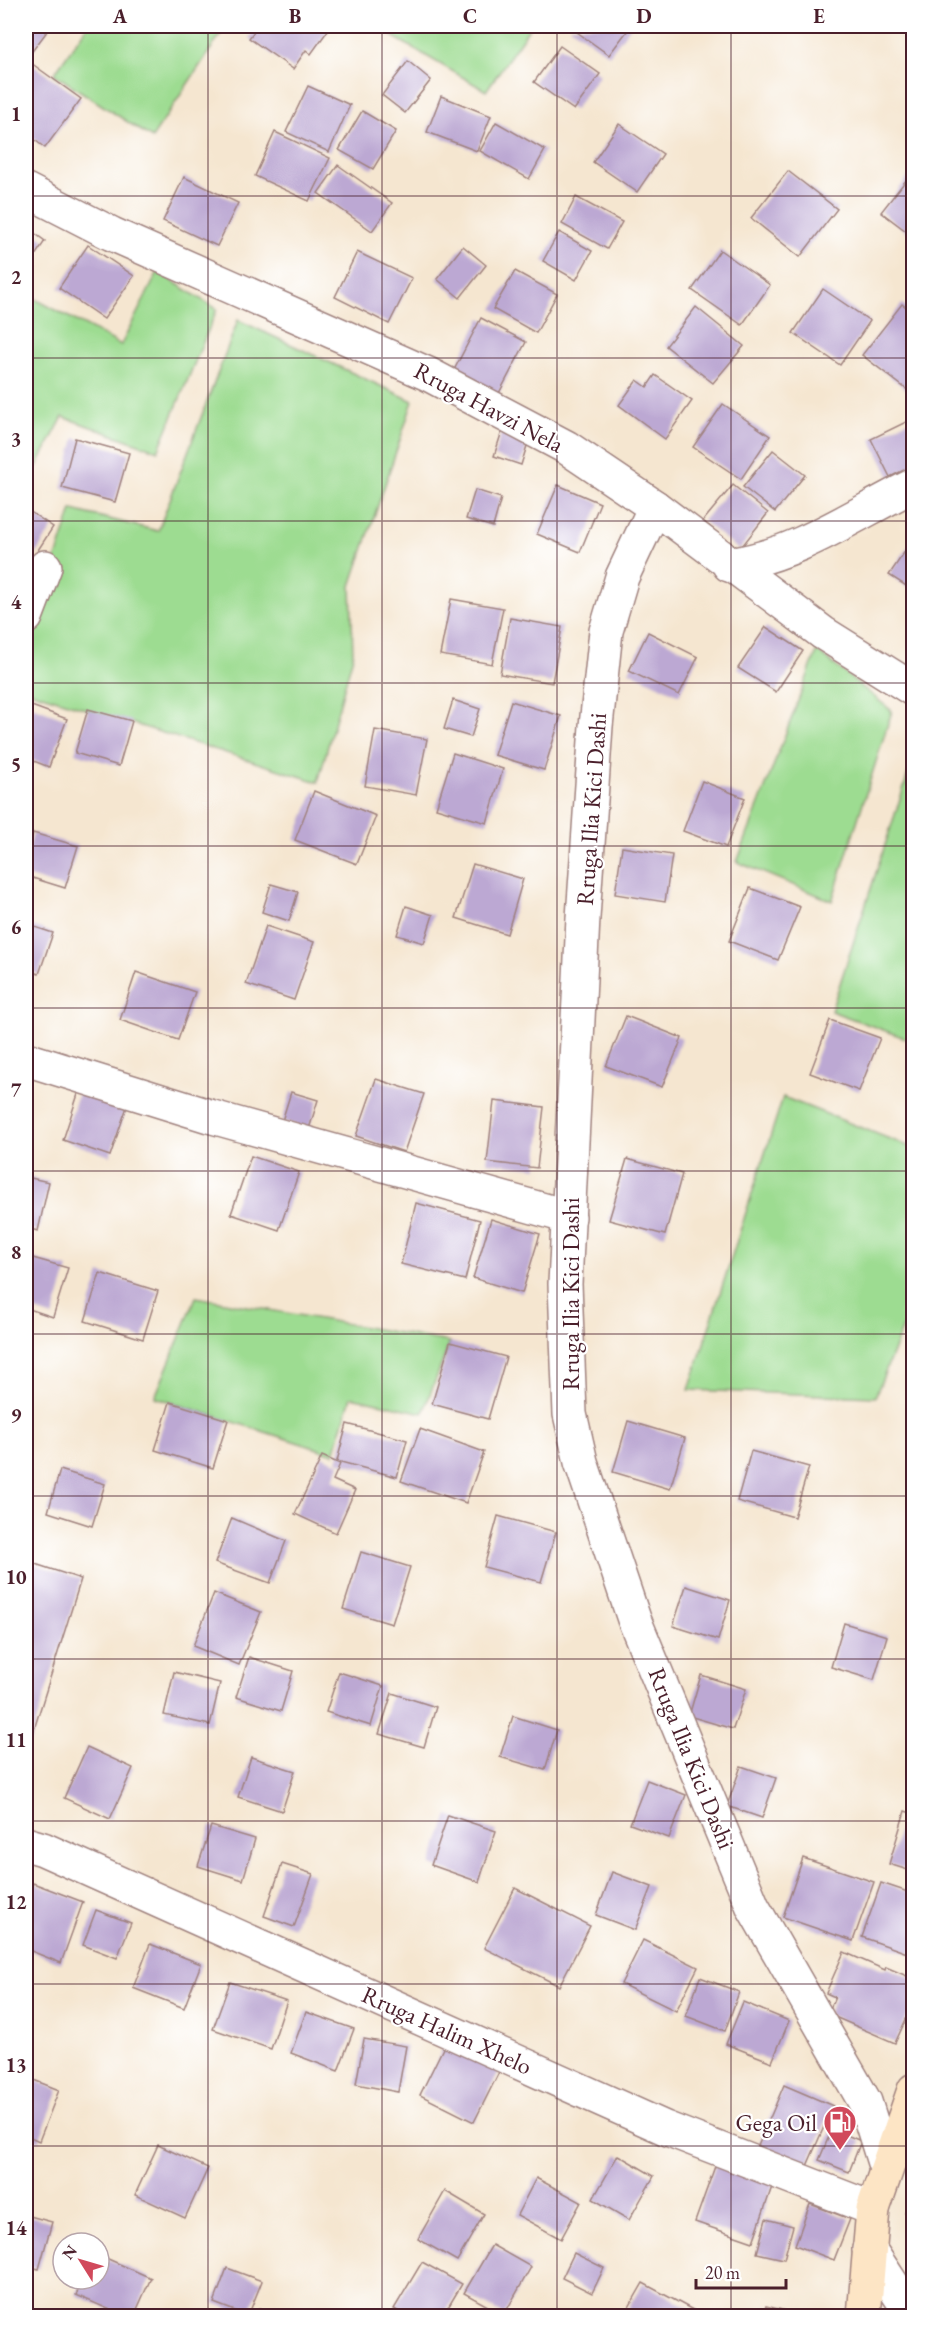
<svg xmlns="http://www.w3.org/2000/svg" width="939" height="2342" font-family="'EB Garamond',serif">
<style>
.green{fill:#9ddc91;stroke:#747e5e;stroke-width:1.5}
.building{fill:#bca8d3}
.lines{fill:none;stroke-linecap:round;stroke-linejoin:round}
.street-casing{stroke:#a0827e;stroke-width:36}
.secondary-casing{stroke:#a0827e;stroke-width:36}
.street{stroke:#fff;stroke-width:33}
.secondary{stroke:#fde5c5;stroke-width:33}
.grid{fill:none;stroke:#4a1f2b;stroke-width:1.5;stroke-opacity:0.55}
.labels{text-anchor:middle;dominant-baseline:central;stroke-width:4.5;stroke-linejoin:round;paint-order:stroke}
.street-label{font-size:24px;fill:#4a1f2b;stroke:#fff}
.poi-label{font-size:24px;fill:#4a1f2b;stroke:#fff;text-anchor:end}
.neatline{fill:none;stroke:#4a1f2b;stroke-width:2}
.grid-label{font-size:20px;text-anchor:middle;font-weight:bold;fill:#4a1f2b}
</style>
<rect width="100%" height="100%" fill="#fff"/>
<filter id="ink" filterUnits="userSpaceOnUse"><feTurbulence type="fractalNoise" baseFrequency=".0167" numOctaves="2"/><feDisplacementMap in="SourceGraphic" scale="12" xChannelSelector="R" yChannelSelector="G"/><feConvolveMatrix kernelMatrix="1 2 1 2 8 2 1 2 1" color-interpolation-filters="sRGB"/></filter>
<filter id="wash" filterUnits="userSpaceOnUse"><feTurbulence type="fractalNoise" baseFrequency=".008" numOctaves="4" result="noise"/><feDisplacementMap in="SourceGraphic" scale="24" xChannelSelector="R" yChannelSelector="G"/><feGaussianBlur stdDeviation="1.35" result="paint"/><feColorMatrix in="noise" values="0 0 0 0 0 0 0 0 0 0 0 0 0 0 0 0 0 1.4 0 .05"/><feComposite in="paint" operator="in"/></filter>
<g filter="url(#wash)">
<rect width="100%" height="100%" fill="#f5e6d0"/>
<g class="green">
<polygon points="87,26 226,26 152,138 54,74"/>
<polygon points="375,26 531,26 486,91"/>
<polygon points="158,272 217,309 158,451 63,417 26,486 26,294 121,345"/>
<polygon points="238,320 413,401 351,586 353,656 318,782 26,690 26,647 72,510 158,531"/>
<polygon points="817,651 892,711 832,901 737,862"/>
<polygon points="913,759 913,1041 831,1011"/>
<polygon points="783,1097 913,1148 913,1302 875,1397 689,1390"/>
<polygon points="196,1297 450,1342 423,1413 351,1397 334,1454 155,1397"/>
</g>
<g id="blocks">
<g class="building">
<polygon points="26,26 51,26 27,58 26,56"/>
<polygon points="258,26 331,26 311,54 306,50 293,69 249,38"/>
<polygon points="571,26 631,26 609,55 570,27"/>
<polygon points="560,46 600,74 574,110 534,82"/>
<polygon points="408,61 431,80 405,113 382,95"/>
<polygon points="31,63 81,99 45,148 26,133 26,71"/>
<polygon points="308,86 350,105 329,152 286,132"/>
<polygon points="441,96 491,116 477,151 427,132"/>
<polygon points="362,111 396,131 373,169 339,150"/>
<polygon points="496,122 545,150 529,179 480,151"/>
<polygon points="619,124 663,154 637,192 593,162"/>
<polygon points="275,132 330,158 309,201 255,176"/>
<polygon points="338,165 392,203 372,231 318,193"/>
<polygon points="914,170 914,237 881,212"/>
<polygon points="788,171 837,209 800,257 751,218"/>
<polygon points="184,177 238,203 217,246 163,221"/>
<polygon points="576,197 622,222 607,249 562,224"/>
<polygon points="26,227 45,241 26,269"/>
<polygon points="559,232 592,251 576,280 543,261"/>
<polygon points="88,245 134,276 104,319 59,288"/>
<polygon points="463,246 486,265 460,298 437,279"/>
<polygon points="720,250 770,285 742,325 692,290"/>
<polygon points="357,252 412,278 389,324 335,297"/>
<polygon points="515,271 557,294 536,333 493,309"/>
<polygon points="823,289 870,321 840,365 793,333"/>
<polygon points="902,304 914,313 914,395 862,355"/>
<polygon points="696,307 744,346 713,383 666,346"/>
<polygon points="481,318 526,342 498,395 453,372"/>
<polygon points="655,375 692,401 665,439 619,405 637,380 647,387"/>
<polygon points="723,404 770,436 741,479 693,447"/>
<polygon points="908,421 914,432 914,465 890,477 871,439"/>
<polygon points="503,428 530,436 521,465 494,456"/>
<polygon points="75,438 129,453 115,502 62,488"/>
<polygon points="773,450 805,475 775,512 743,487"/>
<polygon points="558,485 600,503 580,552 537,534"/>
<polygon points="733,485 768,513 739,550 703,521"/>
<polygon points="475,490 501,498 493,527 466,519"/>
<polygon points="26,509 53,527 29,564 26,561"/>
<polygon points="914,538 914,591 889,575"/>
<polygon points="451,599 503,608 492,664 440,655"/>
<polygon points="510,618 562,627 552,683 500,674"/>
<polygon points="766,627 803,651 776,692 738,668"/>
<polygon points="648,632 698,657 679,695 629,671"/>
<polygon points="453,700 480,709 471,737 444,729"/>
<polygon points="511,701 561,716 544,770 494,755"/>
<polygon points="26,704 67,719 49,767 26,758"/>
<polygon points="88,709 132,721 119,766 75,753"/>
<polygon points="375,730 427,739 416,795 365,786"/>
<polygon points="453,753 503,769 487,823 436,808"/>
<polygon points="702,781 745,798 726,847 683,831"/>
<polygon points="314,791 376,816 357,864 295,840"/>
<polygon points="33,833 78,846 65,888 26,876 26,859"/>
<polygon points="622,847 672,855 665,902 615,894"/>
<polygon points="473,864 523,879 507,934 456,918"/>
<polygon points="271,884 298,892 289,921 262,912"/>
<polygon points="750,888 800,907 778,960 729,941"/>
<polygon points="406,906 433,915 424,943 397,935"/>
<polygon points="26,924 53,933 39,974 26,970"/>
<polygon points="266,926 314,942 294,1000 246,984"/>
<polygon points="136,972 195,992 178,1040 120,1020"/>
<polygon points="626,1016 682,1038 662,1087 606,1066"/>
<polygon points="830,1020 880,1038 859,1091 810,1073"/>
<polygon points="376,1079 424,1094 404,1152 356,1136"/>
<polygon points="82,1082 130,1098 110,1156 63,1140"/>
<polygon points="291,1092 318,1100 309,1129 282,1121"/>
<polygon points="494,1101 544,1107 537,1168 487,1162"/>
<polygon points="251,1156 299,1172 279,1230 231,1214"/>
<polygon points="627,1159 682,1174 665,1235 609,1220"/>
<polygon points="26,1177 49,1182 38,1231 26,1228"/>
<polygon points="416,1203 480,1220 465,1280 401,1264"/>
<polygon points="491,1219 540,1234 522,1293 473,1278"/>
<polygon points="26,1256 68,1268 53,1317 26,1308"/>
<polygon points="100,1273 158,1291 143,1339 85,1321"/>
<polygon points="450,1342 506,1357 488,1419 432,1404"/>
<polygon points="170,1402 228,1420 213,1468 155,1450"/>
<polygon points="628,1421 685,1438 670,1489 613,1472"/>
<polygon points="347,1424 407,1440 397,1477 337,1461"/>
<polygon points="420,1429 484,1452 466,1503 401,1481"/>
<polygon points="751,1451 809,1467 794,1517 737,1501"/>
<polygon points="322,1456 340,1464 333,1480 355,1490 336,1533 295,1514"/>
<polygon points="60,1470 105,1484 92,1526 48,1512"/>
<polygon points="498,1516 556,1532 541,1582 484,1567"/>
<polygon points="232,1518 286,1541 270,1583 215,1563"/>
<polygon points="361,1552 410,1567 392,1624 343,1609"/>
<polygon points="26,1561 81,1579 26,1755"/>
<polygon points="686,1586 730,1600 718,1640 673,1626"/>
<polygon points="214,1593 261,1612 239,1665 193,1646"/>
<polygon points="844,1623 887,1636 874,1680 831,1667"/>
<polygon points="249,1657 293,1671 281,1711 236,1697"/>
<polygon points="174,1672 220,1683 210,1725 164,1715"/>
<polygon points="339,1672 383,1686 371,1726 326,1712"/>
<polygon points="701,1675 746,1689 733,1729 689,1716"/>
<polygon points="392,1693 436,1707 424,1747 379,1734"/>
<polygon points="513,1716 557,1730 545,1770 500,1757"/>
<polygon points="914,1744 914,1768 906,1766"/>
<polygon points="87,1747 133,1768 110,1819 64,1798"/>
<polygon points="251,1757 295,1771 282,1811 238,1797"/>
<polygon points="741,1766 776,1778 762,1818 727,1806"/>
<polygon points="647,1780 686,1795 669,1838 630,1824"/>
<polygon points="905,1811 914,1814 914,1872 889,1864"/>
<polygon points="448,1815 496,1831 479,1882 431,1865"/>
<polygon points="211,1826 255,1839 243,1880 198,1866"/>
<polygon points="803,1858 874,1882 853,1941 783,1917"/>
<polygon points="282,1864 313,1874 294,1927 264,1916"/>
<polygon points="612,1872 652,1887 635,1930 596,1915"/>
<polygon points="33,1883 83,1902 61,1963 26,1949 26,1903"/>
<polygon points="881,1883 914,1894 914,1945 910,1954 862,1937"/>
<polygon points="515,1888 590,1926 559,1986 484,1948"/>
<polygon points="96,1910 131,1923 117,1958 83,1945"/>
<polygon points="643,1940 698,1967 676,2011 621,1984"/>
<polygon points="150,1944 201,1964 184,2008 133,1988"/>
<polygon points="844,1952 885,1970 886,1967 914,1979 914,2002 895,2043 828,2014 835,1997 826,1993"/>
<polygon points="700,1977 739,1992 725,2031 686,2016"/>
<polygon points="230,1982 287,2001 271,2049 213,2029"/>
<polygon points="743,2002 789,2021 772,2062 726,2044"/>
<polygon points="306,2012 354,2029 338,2071 291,2053"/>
<polygon points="448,2038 503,2064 474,2122 420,2095"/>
<polygon points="364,2039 406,2046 398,2092 356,2084"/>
<polygon points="26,2077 59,2090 39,2141 26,2135"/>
<polygon points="784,2085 833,2106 807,2166 758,2146"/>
<polygon points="832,2129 861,2141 849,2172 819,2160"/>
<polygon points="158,2145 208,2168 185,2218 135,2195"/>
<polygon points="618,2155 654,2176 629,2220 593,2199"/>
<polygon points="718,2158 775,2178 753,2242 695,2222"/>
<polygon points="536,2178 581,2202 561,2239 517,2215"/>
<polygon points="445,2191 484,2214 457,2261 418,2239"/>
<polygon points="914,2191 914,2215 905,2212"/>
<polygon points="810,2204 850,2219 834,2260 795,2245"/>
<polygon points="26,2215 52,2222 39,2269 26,2266"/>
<polygon points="766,2219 793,2226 784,2259 757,2253"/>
<polygon points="492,2245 531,2267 504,2315 464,2293"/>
<polygon points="574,2253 604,2268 592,2293 562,2278"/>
<polygon points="99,2255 151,2278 134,2316 124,2316 76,2295 84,2279 99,2279"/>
<polygon points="422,2262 462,2284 443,2316 407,2316 394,2309"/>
<polygon points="227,2268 262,2281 248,2316 214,2303"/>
<polygon points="643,2283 704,2316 624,2316"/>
<polygon points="26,2306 50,2316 26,2316"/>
<polygon points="766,2306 807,2316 764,2316"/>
<polygon points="259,2308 278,2316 256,2316"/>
</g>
</g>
</g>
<g filter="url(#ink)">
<use href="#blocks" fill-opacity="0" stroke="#a0827e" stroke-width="1.5"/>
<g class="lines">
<defs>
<g id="street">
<polyline points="26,190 112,234 428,374 566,447 655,507 823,633 914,690"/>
<polyline points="655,507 622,577 606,631 596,726 583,918 565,1284 570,1414 581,1462 634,1619 753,1907 865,2102 886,2169"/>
<path d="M729,565C798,555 853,515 914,485"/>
<polyline points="26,617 45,567"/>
<polyline points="26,1059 209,1116 569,1217"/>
<polyline points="26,1844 43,1849 665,2128 873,2209"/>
<polyline points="869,2249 913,2316"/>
</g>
<polyline id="secondary" points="864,2316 873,2209 914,2090"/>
</defs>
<use href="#street" class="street-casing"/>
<use href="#secondary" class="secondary-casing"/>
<use href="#street" class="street"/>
<use href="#secondary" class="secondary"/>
</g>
</g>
<path class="grid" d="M208,26V2316M382,26V2316M557,26V2316M731,26V2316M26,196H914M26,358H914M26,521H914M26,683H914M26,846H914M26,1008H914M26,1171H914M26,1334H914M26,1496H914M26,1659H914M26,1821H914M26,1984H914M26,2146H914"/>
<defs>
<symbol id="fuel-pin" viewBox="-11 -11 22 30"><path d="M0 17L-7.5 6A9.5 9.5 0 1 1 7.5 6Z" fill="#d1495b" stroke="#fff"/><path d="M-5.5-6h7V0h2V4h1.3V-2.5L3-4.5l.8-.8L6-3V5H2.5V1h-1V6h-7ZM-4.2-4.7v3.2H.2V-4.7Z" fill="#fff"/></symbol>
</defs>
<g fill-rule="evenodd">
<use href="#fuel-pin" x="821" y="2103" width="38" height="52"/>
</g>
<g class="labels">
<g class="street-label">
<text transform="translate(489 407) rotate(28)">Rruga Havzi Nela</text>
<text transform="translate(591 809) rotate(-86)">Rruga Ilia Kici Dashi</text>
<text transform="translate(570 1294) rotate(-90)">Rruga Ilia Kici Dashi</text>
<text transform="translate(692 1758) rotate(68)">Rruga Ilia Kici Dashi</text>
<text transform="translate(447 2030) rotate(24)">Rruga Halim Xhelo</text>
</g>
<g class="poi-label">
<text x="817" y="2122">Gega Oil</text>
</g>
</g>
<rect width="939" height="2342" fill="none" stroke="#fff" stroke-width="66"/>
<g transform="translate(81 2261) rotate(307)"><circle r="28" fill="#ffffff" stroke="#b7a5aa" stroke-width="1.5"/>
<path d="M0-4.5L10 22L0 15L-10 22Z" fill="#d1495b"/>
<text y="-9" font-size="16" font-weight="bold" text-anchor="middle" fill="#4a1f2b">N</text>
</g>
<path d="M696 2279v9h90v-9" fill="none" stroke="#4a1f2b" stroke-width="3"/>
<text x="705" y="2279" font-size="18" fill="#4a1f2b" stroke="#ffffff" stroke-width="4.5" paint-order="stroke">20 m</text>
<rect x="33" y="33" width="873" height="2276" class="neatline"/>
<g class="grid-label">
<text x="120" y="23">A</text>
<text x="295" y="23">B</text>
<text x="470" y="23">C</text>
<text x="644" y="23">D</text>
<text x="819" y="23">E</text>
<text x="16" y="121">1</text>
<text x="16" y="284">2</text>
<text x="16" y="446">3</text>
<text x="16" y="609">4</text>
<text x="16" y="771">5</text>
<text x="16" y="934">6</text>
<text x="16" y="1097">7</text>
<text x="16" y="1259">8</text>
<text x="16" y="1422">9</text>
<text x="16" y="1584">10</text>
<text x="16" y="1747">11</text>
<text x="16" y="1909">12</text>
<text x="16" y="2072">13</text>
<text x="16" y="2235">14</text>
</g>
</svg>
